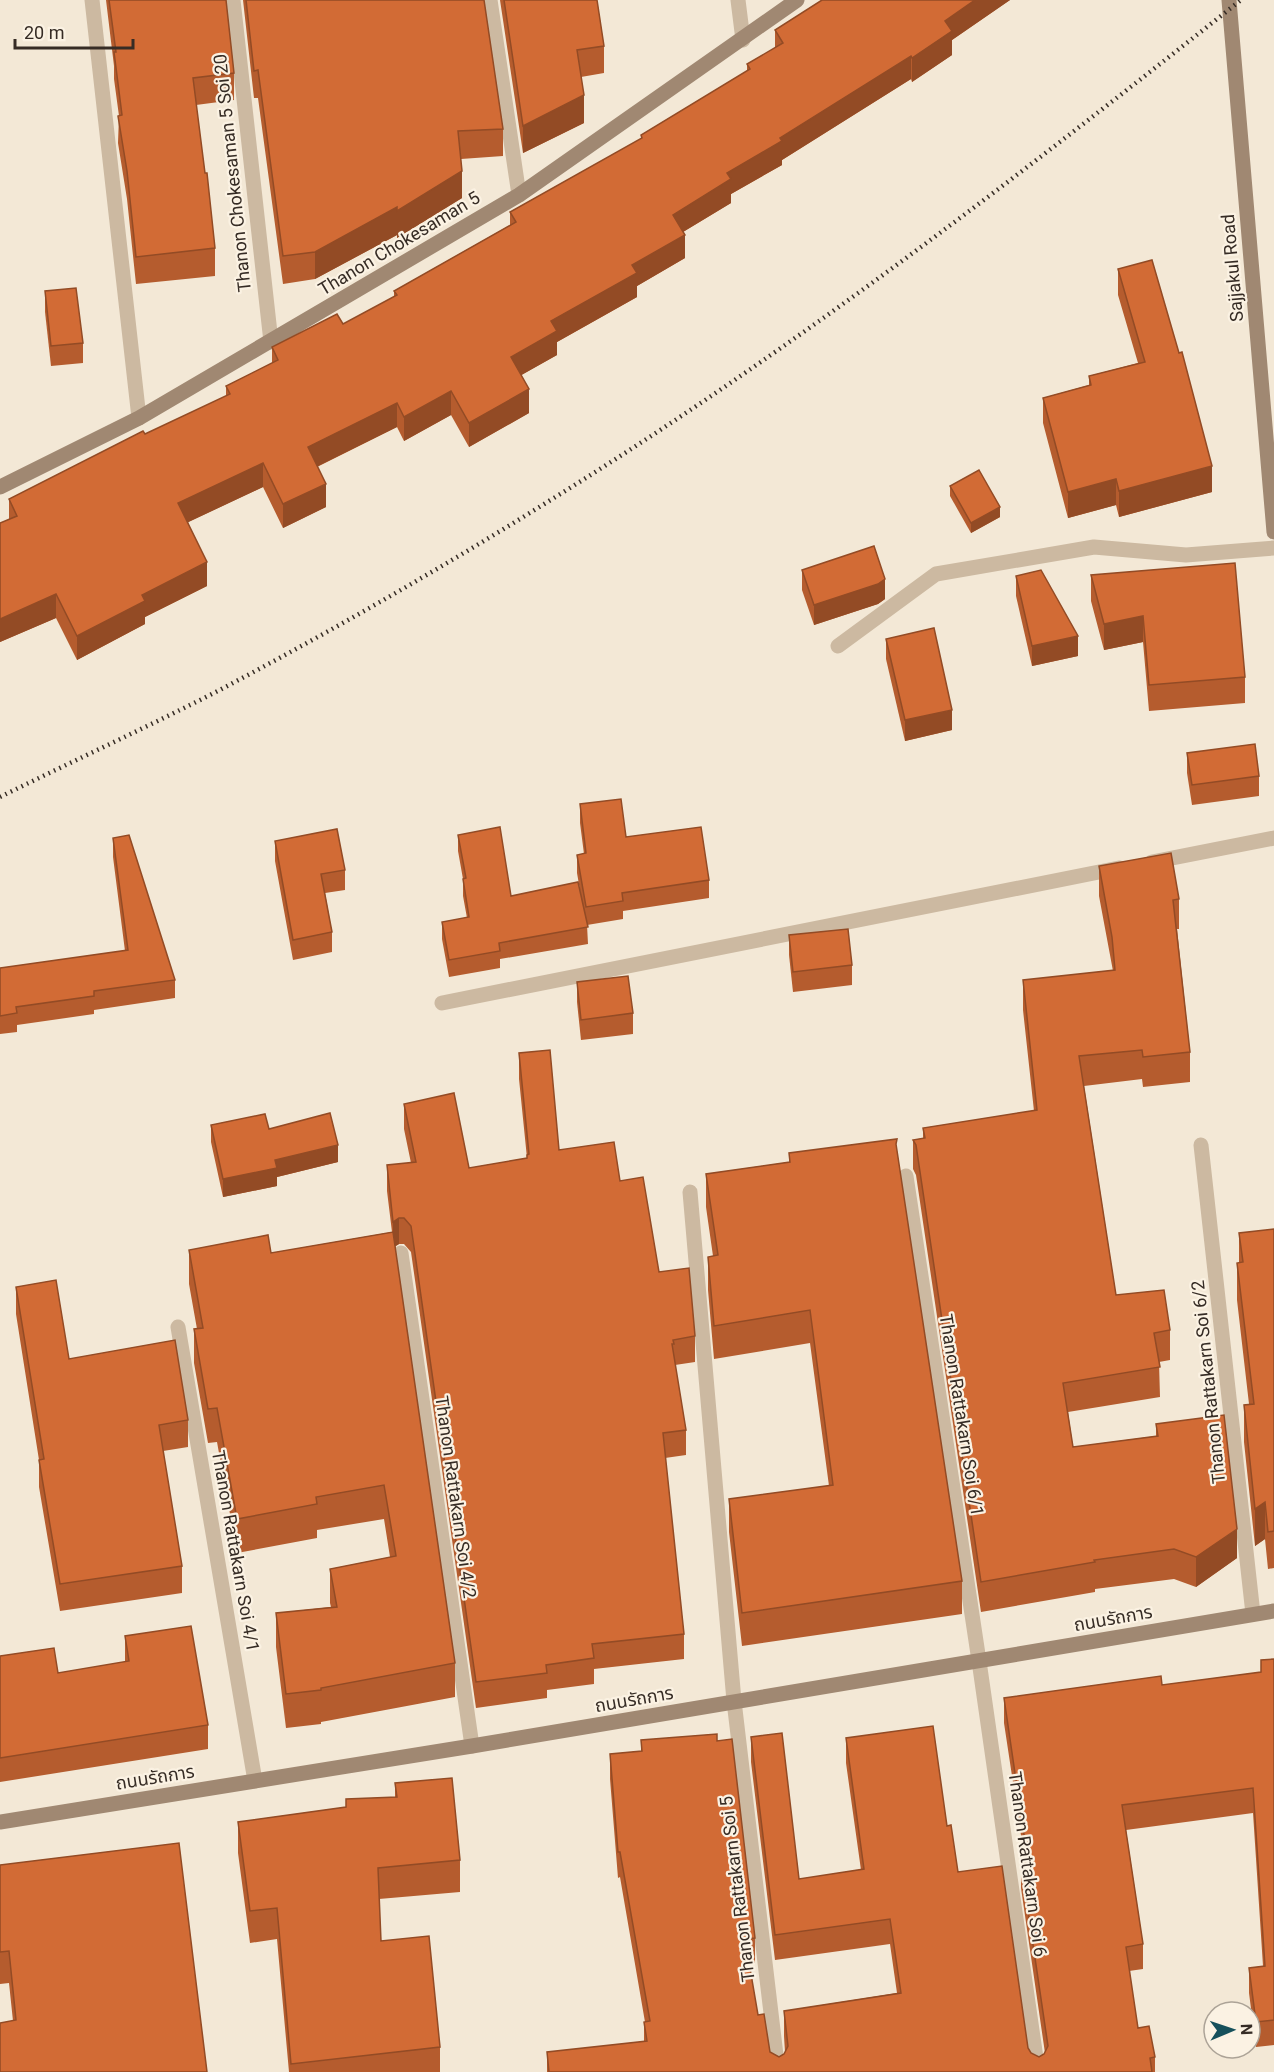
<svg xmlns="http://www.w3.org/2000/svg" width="1274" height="2072" font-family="Roboto,'Noto Sans Thai',sans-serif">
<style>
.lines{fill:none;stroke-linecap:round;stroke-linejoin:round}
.lane{stroke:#ccb9a1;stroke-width:15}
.street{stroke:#ccb9a1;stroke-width:15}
.secondary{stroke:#a08872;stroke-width:15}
.rail{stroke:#362c25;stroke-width:4.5;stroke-dasharray:1.5 4.5;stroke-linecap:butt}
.wall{fill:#b55c2e}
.shaded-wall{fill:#934b25}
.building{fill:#d26b35;stroke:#934b25;stroke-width:1.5}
.labels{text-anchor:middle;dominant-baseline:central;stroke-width:4.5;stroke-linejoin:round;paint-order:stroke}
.street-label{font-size:18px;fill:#362c25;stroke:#fbf2e3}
</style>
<rect width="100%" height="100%" fill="#f3e8d6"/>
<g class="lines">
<polyline class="lane" points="690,1192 734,1701"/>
<g class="street">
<polyline points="92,0 139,418"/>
<polyline points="233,0 271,342"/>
<polyline points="490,0 519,195"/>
<polyline points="738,0 743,40"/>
<polyline points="838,646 936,574 1094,547 1186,555 1274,548"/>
<polyline points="1152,862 1274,838"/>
<polyline points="442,1003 1119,868"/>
<polyline points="1201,1145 1253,1614"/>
<polyline points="906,1176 979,1661 1038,2072"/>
<polyline points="401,1253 472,1746"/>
<polyline points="178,1327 255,1781"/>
<polyline points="734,1701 778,2072"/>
</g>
<g class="secondary">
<polyline points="1229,0 1274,532"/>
<polyline points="0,487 139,418 519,195 797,0"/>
<polyline points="0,1822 472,1746 1274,1611"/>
</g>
<path class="rail" d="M0,797C71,762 143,729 214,693C328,633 440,569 549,501C792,351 1018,177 1241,0"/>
</g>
<g class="wall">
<polygon points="106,0 226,0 234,73 234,100 196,105 215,248 215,276 136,284 127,199 118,143 119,116 114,79 114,66"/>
<polygon points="243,0 484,0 503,129 503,156 461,159 462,198 397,238 397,235 315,279 283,284 258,98 254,98"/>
<polygon points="500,0 597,0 604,46 604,73 581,77 584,123 523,153"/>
<polygon points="822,0 1010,0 952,40 952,55 912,82 911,79 782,160 782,165 731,194 731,203 683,232 685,258 637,286 637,297 557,342 557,355 521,375 529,413 469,447 451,415 404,441 397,427 317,467 326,507 283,528 263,487 188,522 207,586 145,617 145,624 77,660 56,618 0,642 0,523 9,520 9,499 226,396 226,386 272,363 272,347 343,324 394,297 394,291 510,225 510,212 641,139 641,135 747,71 747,64 775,48 775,30"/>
<polygon points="1118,269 1212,492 1119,517 1116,505 1068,518 1043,423 1043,398 1089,385 1089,376 1138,363 1118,295"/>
<polygon points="45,291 83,343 83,363 51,366 45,312"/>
<polygon points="950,486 1000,517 971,533 950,496"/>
<polygon points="802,570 885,599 878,604 814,625 802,590"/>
<polygon points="1091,575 1245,677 1245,703 1149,711 1143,642 1104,650 1091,601"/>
<polygon points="1016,576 1078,656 1032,666 1016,596"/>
<polygon points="886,639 952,730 905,741 886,659"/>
<polygon points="1187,753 1259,776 1259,796 1192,805 1187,773"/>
<polygon points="580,804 626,837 709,880 709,898 623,911 623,919 587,925 588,944 500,959 500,968 449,977 442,939 442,922 467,918 463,896 463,879 458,851 458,835 511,896 581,896 577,873 577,855 584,854 580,823"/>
<polygon points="113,838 175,980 175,998 94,1010 94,1014 17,1025 17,1032 0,1034 0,968 125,951 113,857"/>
<polygon points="275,841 345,870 345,890 325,893 332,932 332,952 293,960 275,861"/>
<polygon points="1099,866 1179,899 1179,929 1177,929 1190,1052 1190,1082 1143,1087 1142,1079 1084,1086 1116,1295 1170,1330 1170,1360 1159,1362 1160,1397 1068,1412 1073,1447 1156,1436 1156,1424 1237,1558 1196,1587 1174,1579 1095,1589 1095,1592 981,1612 916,1175 913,1169 913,1140 923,1138 923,1128 1034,1111 1023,1010 1023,980 1113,971 1099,896"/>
<polygon points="789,935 852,965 852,985 793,992 789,955"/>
<polygon points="577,982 633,1013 633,1034 581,1040 577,1002"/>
<polygon points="519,1053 559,1150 620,1181 659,1272 695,1336 695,1362 675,1365 686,1430 686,1455 665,1458 684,1634 684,1659 594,1669 594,1684 547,1690 547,1698 476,1708 411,1252 404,1244 399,1244 395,1246 455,1663 455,1697 321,1722 321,1724 286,1728 276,1647 276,1613 331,1607 330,1603 330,1569 390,1557 384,1519 317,1530 317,1538 237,1553 217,1442 208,1443 194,1363 194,1329 197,1329 189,1284 189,1250 271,1253 392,1232 387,1191 387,1165 411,1163 404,1129 404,1104 469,1168 527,1158 519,1079"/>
<polygon points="211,1125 269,1129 338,1162 277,1177 277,1186 223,1197 211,1142"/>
<polygon points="897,1152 962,1581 962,1614 742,1646 729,1532 729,1499 829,1486 810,1343 714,1359 708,1290 708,1257 713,1256 706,1207 706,1174 789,1162 789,1153"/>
<polygon points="1274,1229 1274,1568 1268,1569 1265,1539 1255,1546 1244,1442 1244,1405 1249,1404 1237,1300 1237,1263 1239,1263 1239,1233"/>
<polygon points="16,1287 69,1359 188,1420 188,1447 163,1451 182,1566 182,1593 60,1611 39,1487 39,1460 16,1314"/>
<polygon points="125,1636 208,1725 208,1749 0,1782 0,1656 58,1673 125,1662"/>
<polygon points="1274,1659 1274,2045 1256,2047 1249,1993 1249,1968 1263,1966 1253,1813 1126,1830 1143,1944 1143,1969 1129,1971 1138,2028 1155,2057 1155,2072 547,2072 547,2052 644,2042 644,2022 645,2022 620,1877 618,1878 610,1779 610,1754 641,1751 641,1740 717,1741 755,1938 755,1963 749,1963 758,2015 770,2052 779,2057 784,2054 785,2052 784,2036 784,2011 897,1993 890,1944 775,1960 751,1762 751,1737 799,1879 861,1870 846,1763 846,1738 947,1826 958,1872 1028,2048 1031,2053 1039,2057 1044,2054 1045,2053 1021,1888 1021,1863 1025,1862 1004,1723 1004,1698 1162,1685 1261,1672 1261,1660"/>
<polygon points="395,1783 460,1860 460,1892 379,1899 381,1941 440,2047 440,2072 289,2072 277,1939 250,1943 238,1853 238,1822 346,1807 395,1797"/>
<polygon points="0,1865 207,2072 13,2021 9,1983 0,1984"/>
</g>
<g class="shaded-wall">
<polygon points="975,0 1010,0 952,40 952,55 912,82 912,58 945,21"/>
<polygon points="911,56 911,79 782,160 782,165 731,194 731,203 673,238 673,215 727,173 780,138"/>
<polygon points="584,95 584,123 523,153 523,126"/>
<polygon points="462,171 462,198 397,238 397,211"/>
<polygon points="397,207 397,235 315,279 315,252"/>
<polygon points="685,235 685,258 637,286 637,297 557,342 557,355 511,381 511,357 551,321 632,265"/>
<polygon points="529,389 529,413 469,447 469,423"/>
<polygon points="451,391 451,415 404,441 404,417"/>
<polygon points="397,403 397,427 308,471 308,447"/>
<polygon points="263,463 263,487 178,527 178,503"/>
<polygon points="1212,466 1212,492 1119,517 1119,491"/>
<polygon points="1116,479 1116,505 1068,518 1068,492"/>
<polygon points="326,484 326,507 283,528 283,504"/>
<polygon points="1000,507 1000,517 971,533 971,523"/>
<polygon points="207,562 207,586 145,617 145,624 77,660 77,636 142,595"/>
<polygon points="885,579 885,599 878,604 814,625 814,605"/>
<polygon points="56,594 56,618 0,642 0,619"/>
<polygon points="1143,616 1143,642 1104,650 1104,624"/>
<polygon points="1078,636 1078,656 1032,666 1032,646"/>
<polygon points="952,710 952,730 905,741 905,720"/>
<polygon points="338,1145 338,1162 277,1177 277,1186 223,1197 223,1179 275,1160"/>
<polygon points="399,1218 399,1244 393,1248 393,1222"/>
<polygon points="1265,1502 1265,1539 1255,1546 1255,1509"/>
<polygon points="1237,1529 1237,1558 1196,1587 1196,1557"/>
</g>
<g class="building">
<polygon points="109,0 226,0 234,73 193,78 205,173 207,173 215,248 136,257 127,171 118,116 122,115 114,52 116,52"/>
<polygon points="246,0 484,0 503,129 458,131 462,171 397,211 397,207 315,252 283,256 258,70 254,71"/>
<polygon points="504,0 597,0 604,46 577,50 584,95 523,126"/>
<polygon points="822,0 975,0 945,21 952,31 912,58 911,56 780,138 782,141 727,173 731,179 673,215 685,235 632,265 637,273 551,321 557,331 511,357 529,389 469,423 451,391 404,417 397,403 308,447 326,484 283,504 263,463 178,503 207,562 142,595 145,601 77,636 56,594 0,619 0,523 17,516 9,499 143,431 145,434 230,394 226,386 278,360 272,347 337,314 343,324 397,295 394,291 516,222 510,212 642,138 641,135 750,69 747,64 783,43 775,30"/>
<polygon points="1152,260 1179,353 1182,352 1212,466 1119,491 1116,479 1068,492 1043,398 1091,385 1089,376 1145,362 1118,269"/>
<polygon points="76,288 83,343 51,346 45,291"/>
<polygon points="979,470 1000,507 971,523 950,486"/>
<polygon points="874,546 885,579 878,584 814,605 802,570"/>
<polygon points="1235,563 1245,677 1149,685 1143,616 1104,624 1091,575"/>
<polygon points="1041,570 1078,636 1032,646 1016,576"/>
<polygon points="934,628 952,710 905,720 886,639"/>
<polygon points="1255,744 1259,776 1192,785 1187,753"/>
<polygon points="621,799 626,837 701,827 709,880 622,893 623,901 586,907 577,855 586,853 580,804"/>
<polygon points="500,827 511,896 578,882 588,927 499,943 500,951 449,960 442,922 469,917 463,879 466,878 458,835"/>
<polygon points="337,829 345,870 321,874 332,932 293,940 275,841"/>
<polygon points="129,835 175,980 94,991 94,996 16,1007 17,1013 0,1016 0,968 128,950 113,838"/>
<polygon points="1171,853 1179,899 1173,900 1190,1052 1143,1057 1142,1050 1079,1056 1116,1295 1164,1290 1170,1330 1154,1333 1160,1367 1063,1383 1073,1447 1158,1436 1156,1424 1224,1415 1237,1529 1196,1557 1174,1549 1094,1560 1095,1562 981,1582 916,1145 913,1140 925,1138 923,1128 1037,1110 1023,980 1115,970 1112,937 1099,866"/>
<polygon points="848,929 852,965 793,972 789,935"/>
<polygon points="628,976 633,1013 581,1020 577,982"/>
<polygon points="550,1050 559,1150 614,1142 620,1181 643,1177 659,1272 689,1268 695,1336 673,1340 674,1344 672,1344 686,1430 663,1433 684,1634 592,1644 594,1658 546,1665 547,1673 476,1682 411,1226 404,1218 399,1218 393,1222 387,1165 416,1162 404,1104 454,1093 469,1168 527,1158 527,1155 529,1154 519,1053"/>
<polygon points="330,1113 338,1145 275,1160 277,1168 223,1179 211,1125 265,1114 269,1129"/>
<polygon points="897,1139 896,1144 962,1581 742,1613 729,1499 833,1485 810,1310 714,1326 708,1257 718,1255 706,1174 790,1162 789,1153"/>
<polygon points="1274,1229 1274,1531 1268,1532 1265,1502 1255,1509 1244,1405 1254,1404 1237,1263 1243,1262 1239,1233"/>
<polygon points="393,1232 455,1663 321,1688 321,1690 286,1694 276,1613 337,1607 330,1569 396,1556 384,1485 316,1497 317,1504 237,1519 217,1408 208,1409 194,1329 203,1328 189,1250 268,1235 271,1253"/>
<polygon points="56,1280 69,1359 175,1340 188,1420 159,1425 182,1566 60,1584 39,1460 44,1459 16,1287"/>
<polygon points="191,1626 208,1725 0,1758 0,1656 54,1648 58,1673 129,1661 125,1636"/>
<polygon points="1274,1659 1274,2020 1256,2022 1249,1968 1265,1966 1253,1788 1122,1805 1143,1944 1126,1947 1138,2028 1149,2026 1155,2057 1150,2058 1152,2072 549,2072 547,2052 647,2041 644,2022 650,2021 620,1852 618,1852 610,1754 642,1751 641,1740 717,1734 717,1741 732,1739 755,1938 745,1939 758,2015 764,2014 770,2052 779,2057 784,2054 788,2046 784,2011 901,1993 890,1919 775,1935 751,1737 782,1733 799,1879 864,1869 846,1738 933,1726 947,1826 951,1825 958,1872 1002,1866 1028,2048 1031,2053 1039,2057 1044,2054 1048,2046 1021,1863 1028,1862 1004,1698 1161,1676 1162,1685 1261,1672 1261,1660"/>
<polygon points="452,1778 460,1860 378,1868 381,1941 429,1936 440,2047 291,2064 277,1908 250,1911 238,1822 346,1807 346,1799 397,1797 395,1783"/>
<polygon points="179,1843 207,2072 0,2072 0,2023 16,2020 9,1951 0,1952 0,1865"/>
</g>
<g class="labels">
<g class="street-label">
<text transform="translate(232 173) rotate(-96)">Thanon Chokesaman 5 Soi 20</text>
<text transform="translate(399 243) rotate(-31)">Thanon Chokesaman 5</text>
<text transform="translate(1232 268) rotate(-95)">Sajjakul Road</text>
<text transform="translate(1208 1382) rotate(-96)">Thanon Rattakarn Soi 6/2</text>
<text transform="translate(962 1415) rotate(81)">Thanon Rattakarn Soi 6/1</text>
<text transform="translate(456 1497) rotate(82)">Thanon Rattakarn Soi 4/2</text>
<text transform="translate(236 1551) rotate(80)">Thanon Rattakarn Soi 4/1</text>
<text transform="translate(1113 1618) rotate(-10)">ถนนรัถการ</text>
<text transform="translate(634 1699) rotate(-10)">ถนนรัถการ</text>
<text transform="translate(155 1777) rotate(-9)">ถนนรัถการ</text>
<text transform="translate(1028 1864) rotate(82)">Thanon Rattakarn Soi 6</text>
<text transform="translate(737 1889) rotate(-97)">Thanon Rattakarn Soi 5</text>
</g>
</g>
<g transform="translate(1232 2030) rotate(88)"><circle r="28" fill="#fbf2e3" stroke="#aca397" stroke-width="1.5"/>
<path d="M0-4.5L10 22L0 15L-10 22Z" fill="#16505b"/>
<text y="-9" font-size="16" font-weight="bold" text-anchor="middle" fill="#362c25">N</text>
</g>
<path d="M15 39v9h118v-9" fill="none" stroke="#362c25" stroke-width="3"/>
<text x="24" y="39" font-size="18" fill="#362c25" stroke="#fbf2e3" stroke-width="4.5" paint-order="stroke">20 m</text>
</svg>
